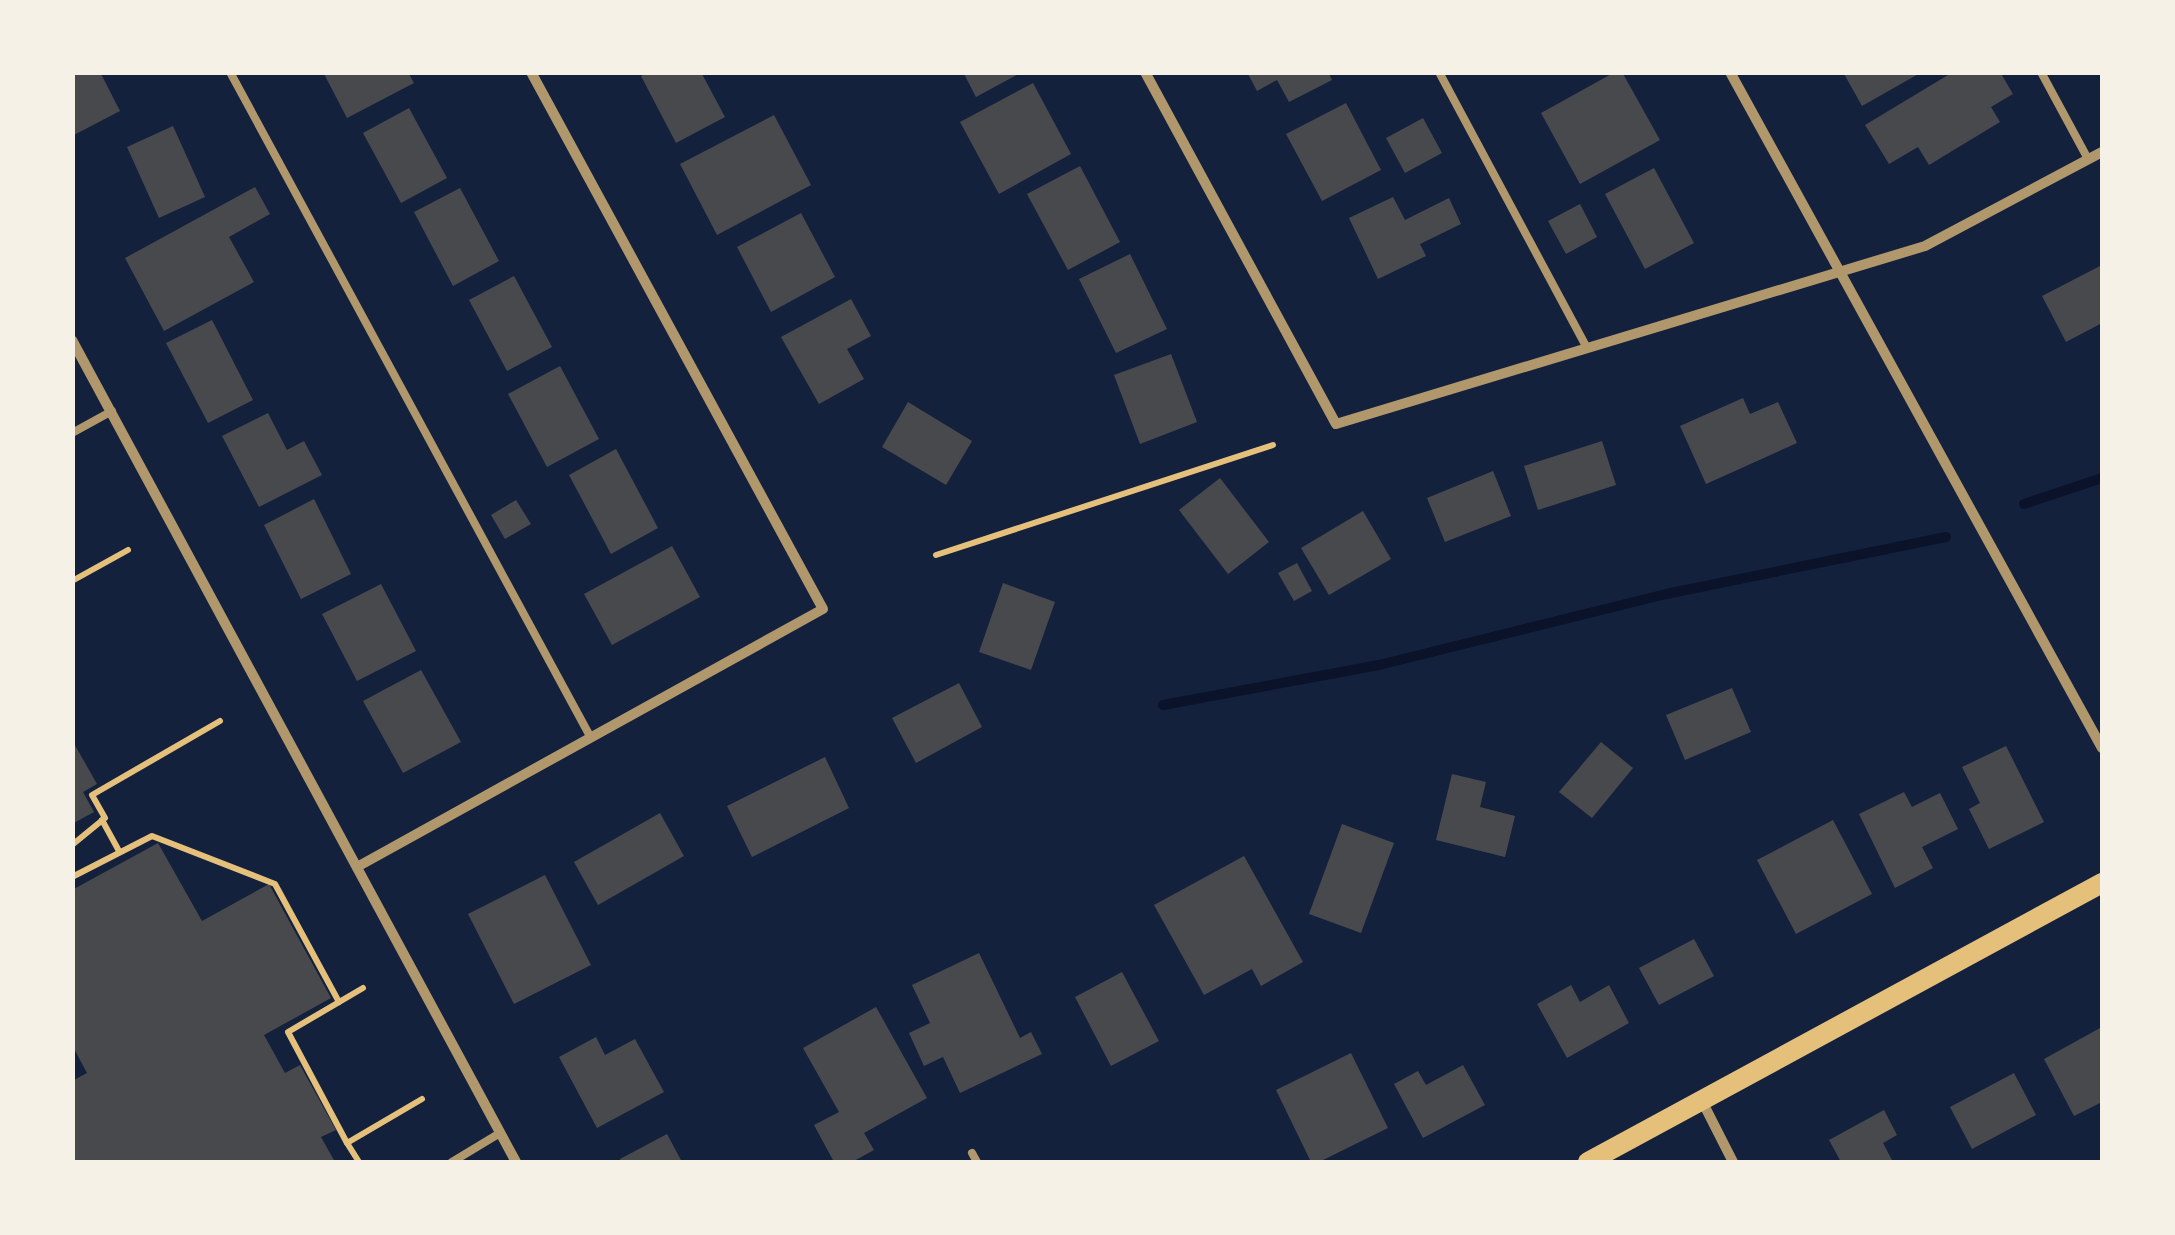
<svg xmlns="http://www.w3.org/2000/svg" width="2175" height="1235" font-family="Cabin,sans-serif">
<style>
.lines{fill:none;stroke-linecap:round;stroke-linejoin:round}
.stream{stroke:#0b132b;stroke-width:10}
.building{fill:#48494c}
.path{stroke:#e5c07b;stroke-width:6}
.service{stroke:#b1986c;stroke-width:8}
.minor{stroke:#b1986c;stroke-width:10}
.secondary{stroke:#e5c07b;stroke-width:20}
</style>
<rect width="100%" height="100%" fill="#14213d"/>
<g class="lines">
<g class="stream">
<polyline points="2024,504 2102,478"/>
<polyline points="1163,705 1379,665 1666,594 1946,537"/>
</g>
</g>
<g class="building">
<polygon points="72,72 100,72 120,111 72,136"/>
<polygon points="323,72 408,72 414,83 347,118"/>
<polygon points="648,72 701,72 725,117 676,143 641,76"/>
<polygon points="963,72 1022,72 976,97"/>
<polygon points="1247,72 1328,72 1332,80 1289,102 1277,80 1257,91"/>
<polygon points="1615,72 1622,72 1660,140 1580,184 1541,113"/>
<polygon points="1843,72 1922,72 1862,106"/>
<polygon points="1953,72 2000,72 2013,94 1991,107 2000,122 1929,165 1918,147 1889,164 1865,125"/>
<polygon points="1033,83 1071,154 999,194 960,122"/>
<polygon points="1346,103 1381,170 1322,201 1286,134"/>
<polygon points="409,108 447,178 401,203 363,133"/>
<polygon points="774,115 811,185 717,235 680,164"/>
<polygon points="1423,118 1442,153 1405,173 1386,138"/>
<polygon points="173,126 205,197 159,218 127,147"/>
<polygon points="1080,166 1120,242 1068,270 1027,194"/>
<polygon points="1654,168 1694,243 1645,269 1605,194"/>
<polygon points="255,187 270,214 229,237 254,282 164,331 125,258"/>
<polygon points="460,188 499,261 453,286 414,212"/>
<polygon points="1393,197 1405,220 1449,198 1461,224 1420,244 1426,256 1378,279 1349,218"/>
<polygon points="1580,204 1597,237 1566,254 1548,221"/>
<polygon points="801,213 835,277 771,312 737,247"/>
<polygon points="1130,254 1167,329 1116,353 1079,279"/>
<polygon points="2102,265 2102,323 2066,342 2042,296"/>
<polygon points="514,276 552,347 507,371 469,300"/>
<polygon points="851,299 871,336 847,349 864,379 819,404 781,337"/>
<polygon points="212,320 253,400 208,423 166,343"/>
<polygon points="1171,354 1197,422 1140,444 1114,375"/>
<polygon points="560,366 599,439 547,467 508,394"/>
<polygon points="1743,398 1750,414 1778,402 1797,443 1706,484 1680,426"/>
<polygon points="908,402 972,441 946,485 882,447"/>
<polygon points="268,413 287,450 304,441 322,475 259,507 222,436"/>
<polygon points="1602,441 1616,485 1538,510 1524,466"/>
<polygon points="616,449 658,528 611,554 569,475"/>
<polygon points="1493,471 1511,516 1445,542 1427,498"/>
<polygon points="1220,478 1269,542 1228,574 1179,510"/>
<polygon points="314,499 351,574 301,599 264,525"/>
<polygon points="516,500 531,524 505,539 491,515"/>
<polygon points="1363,511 1391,559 1329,595 1301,548"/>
<polygon points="672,546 700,597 612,645 584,594"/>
<polygon points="1297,563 1312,591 1294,601 1278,573"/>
<polygon points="1003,583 1055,602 1031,670 979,652"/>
<polygon points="381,584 416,651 357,681 322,614"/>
<polygon points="421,670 461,742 403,773 363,701"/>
<polygon points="959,683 982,727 916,763 892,718"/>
<polygon points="1732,688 1751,732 1685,760 1666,715"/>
<polygon points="72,740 97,784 83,792 94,812 72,824"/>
<polygon points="1601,742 1633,768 1592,818 1559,792"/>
<polygon points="2006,746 2044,822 1989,849 1969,809 1980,803 1962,767"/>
<polygon points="825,757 849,808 752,857 727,806"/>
<polygon points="1452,774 1486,782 1480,807 1515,816 1505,857 1436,840"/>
<polygon points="1904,792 1912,807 1940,793 1958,829 1922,847 1933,868 1895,888 1859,814"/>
<polygon points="660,813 684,856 598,905 574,862"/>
<polygon points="1833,820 1872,894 1796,934 1757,860"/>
<polygon points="1342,824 1394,843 1361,933 1309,914"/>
<polygon points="158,843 202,921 269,884 331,998 264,1035 285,1073 300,1065 336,1130 321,1137 335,1162 72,1162 72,1081 87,1073 72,1045 72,890"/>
<polygon points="1244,856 1303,962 1261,986 1252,969 1204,995 1154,905"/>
<polygon points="545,875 591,965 514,1004 468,914"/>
<polygon points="1694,939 1714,976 1659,1005 1639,968"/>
<polygon points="979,953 1020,1038 1031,1032 1042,1054 960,1093 943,1057 924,1066 909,1033 930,1023 912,985"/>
<polygon points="1122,972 1159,1041 1111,1066 1075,997"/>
<polygon points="1571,985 1580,1002 1609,985 1629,1023 1567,1058 1537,1004"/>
<polygon points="876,1007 927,1098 864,1133 874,1150 852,1162 834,1162 814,1125 839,1112 803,1048"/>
<polygon points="2100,1028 2102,1102 2074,1116 2044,1059"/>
<polygon points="596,1037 605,1055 635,1039 664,1092 597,1128 559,1057"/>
<polygon points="1351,1053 1388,1128 1319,1162 1311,1162 1276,1090"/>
<polygon points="1463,1065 1485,1105 1423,1138 1394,1084 1418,1071 1426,1085"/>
<polygon points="2014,1073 2036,1115 1972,1149 1950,1107"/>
<polygon points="1884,1110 1897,1135 1883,1143 1893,1162 1841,1162 1829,1140"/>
<polygon points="667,1134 682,1162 621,1162 620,1159"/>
</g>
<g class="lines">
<g class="path">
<polyline points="936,555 1273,445"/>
<polyline points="72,581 128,550"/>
<polyline points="102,820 119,851"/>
<polyline points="72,845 105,818 92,795 220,721"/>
<polyline points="72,877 152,836 275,884 339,1002"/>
<polyline points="363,988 288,1032 347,1143 422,1099"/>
<polyline points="347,1143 359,1162"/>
</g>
<g class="service">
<polyline points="230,72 591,738"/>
<polyline points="1439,72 1587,348"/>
<polyline points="2041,72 2088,159"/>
<polyline points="72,433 112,411"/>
<polyline points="972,1153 977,1162"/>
<polyline points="452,1162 500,1133"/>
</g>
<g class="minor">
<polyline points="1145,72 1336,424 1925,246 2102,152"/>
<polyline points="1730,72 2102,748"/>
<polyline points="72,340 516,1162"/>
<polyline points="357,867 823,609 531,72"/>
<polyline points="1702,1101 1733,1162"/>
</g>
<polyline class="secondary" points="1588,1162 2102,883"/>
</g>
<rect width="2175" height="1235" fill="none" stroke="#f6f1e7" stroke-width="150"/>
</svg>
